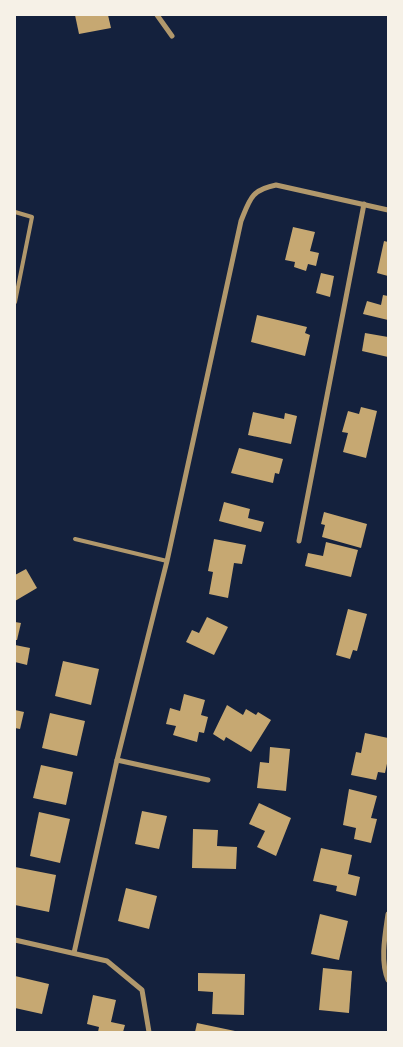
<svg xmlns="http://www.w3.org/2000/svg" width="403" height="1047" font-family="'Libre Baskerville',serif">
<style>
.building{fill:#c6a872}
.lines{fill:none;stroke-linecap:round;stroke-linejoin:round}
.service{stroke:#b1986c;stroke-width:4}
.minor{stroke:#b1986c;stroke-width:5}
</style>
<rect width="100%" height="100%" fill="#14213d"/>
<g class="building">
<polygon points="75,15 108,15 111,28 79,34"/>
<polygon points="293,227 315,232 310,251 319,253 316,266 308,264 306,271 294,267 295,262 285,260"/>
<polygon points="384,241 388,242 388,276 377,273"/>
<polygon points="321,273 334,276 330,297 316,293"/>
<polygon points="383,295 388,296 388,320 363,314 367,301 381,305"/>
<polygon points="257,315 307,327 305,333 310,335 305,356 251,342"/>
<polygon points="365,333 388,337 388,357 362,351"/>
<polygon points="361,407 377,411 366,458 343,452 348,433 342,432 348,411 359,414"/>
<polygon points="253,412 284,419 285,413 297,416 291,444 248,435"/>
<polygon points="239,448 283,459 279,474 275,473 273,483 231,473"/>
<polygon points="224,502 250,509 248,518 264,522 261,532 219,521"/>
<polygon points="324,512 367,524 361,548 322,537 325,525 321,524"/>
<polygon points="214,539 246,545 242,564 234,563 228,598 209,594 213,572 208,571"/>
<polygon points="326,542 358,550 351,577 305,566 308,553 323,556"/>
<polygon points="26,569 37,588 15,601 15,575"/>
<polygon points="348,609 367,614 357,651 353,650 350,659 336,655"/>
<polygon points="207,617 228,627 214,655 186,642 192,630 199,633"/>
<polygon points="15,622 21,623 17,640 15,640"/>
<polygon points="15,645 30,648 27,665 15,662"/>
<polygon points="63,661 99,669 91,705 55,696"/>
<polygon points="184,694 205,700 201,715 208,717 204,733 199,732 197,742 173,735 176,726 166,724 170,708 180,711"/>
<polygon points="227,705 243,715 246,709 256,715 258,712 271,720 251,752 226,737 224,741 213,734"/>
<polygon points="15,710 24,712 20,729 15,728"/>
<polygon points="50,713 85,721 77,756 42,748"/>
<polygon points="365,733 388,738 388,759 385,773 378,772 376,780 351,775 356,752 361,753"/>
<polygon points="270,747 290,749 286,791 257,788 260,762 269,763"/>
<polygon points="41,765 73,772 66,805 33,798"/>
<polygon points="349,789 377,796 371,818 377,819 371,843 354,839 356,828 343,825"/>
<polygon points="259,803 291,818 276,856 257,847 265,831 249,824"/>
<polygon points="142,811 167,816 159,849 135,844"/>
<polygon points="39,812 70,819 60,863 30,856"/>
<polygon points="193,829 218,830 217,846 237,847 236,869 192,868"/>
<polygon points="321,848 352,855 348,874 360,877 356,896 336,891 337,886 313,881"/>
<polygon points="15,867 56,875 49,912 15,905"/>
<polygon points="126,888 157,896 149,929 118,921"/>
<polygon points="320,914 348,921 339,960 311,954"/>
<polygon points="323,968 352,971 349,1013 319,1010"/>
<polygon points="198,973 245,974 244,1015 212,1014 213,992 198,991"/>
<polygon points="15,976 49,984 42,1014 15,1008"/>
<polygon points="93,995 116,1000 111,1022 125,1025 123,1032 98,1032 99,1027 87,1024"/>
<polygon points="197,1023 235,1031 235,1032 195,1032"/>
</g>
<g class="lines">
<g class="service">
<polyline points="15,212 32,217 15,302"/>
<polyline points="75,539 167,561"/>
</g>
<g class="minor">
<polyline points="157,15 172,36"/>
<polyline points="299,541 364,204"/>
<polyline points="117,760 208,780"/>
<path d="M388,914C385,935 380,961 388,980"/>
<polyline points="15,940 107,961 142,990 149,1032"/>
<path d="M74,953L117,760L167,561L241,221C250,199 251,190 276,185L388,210"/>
</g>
</g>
<rect width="403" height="1047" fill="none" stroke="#f6f1e7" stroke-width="32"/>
</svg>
